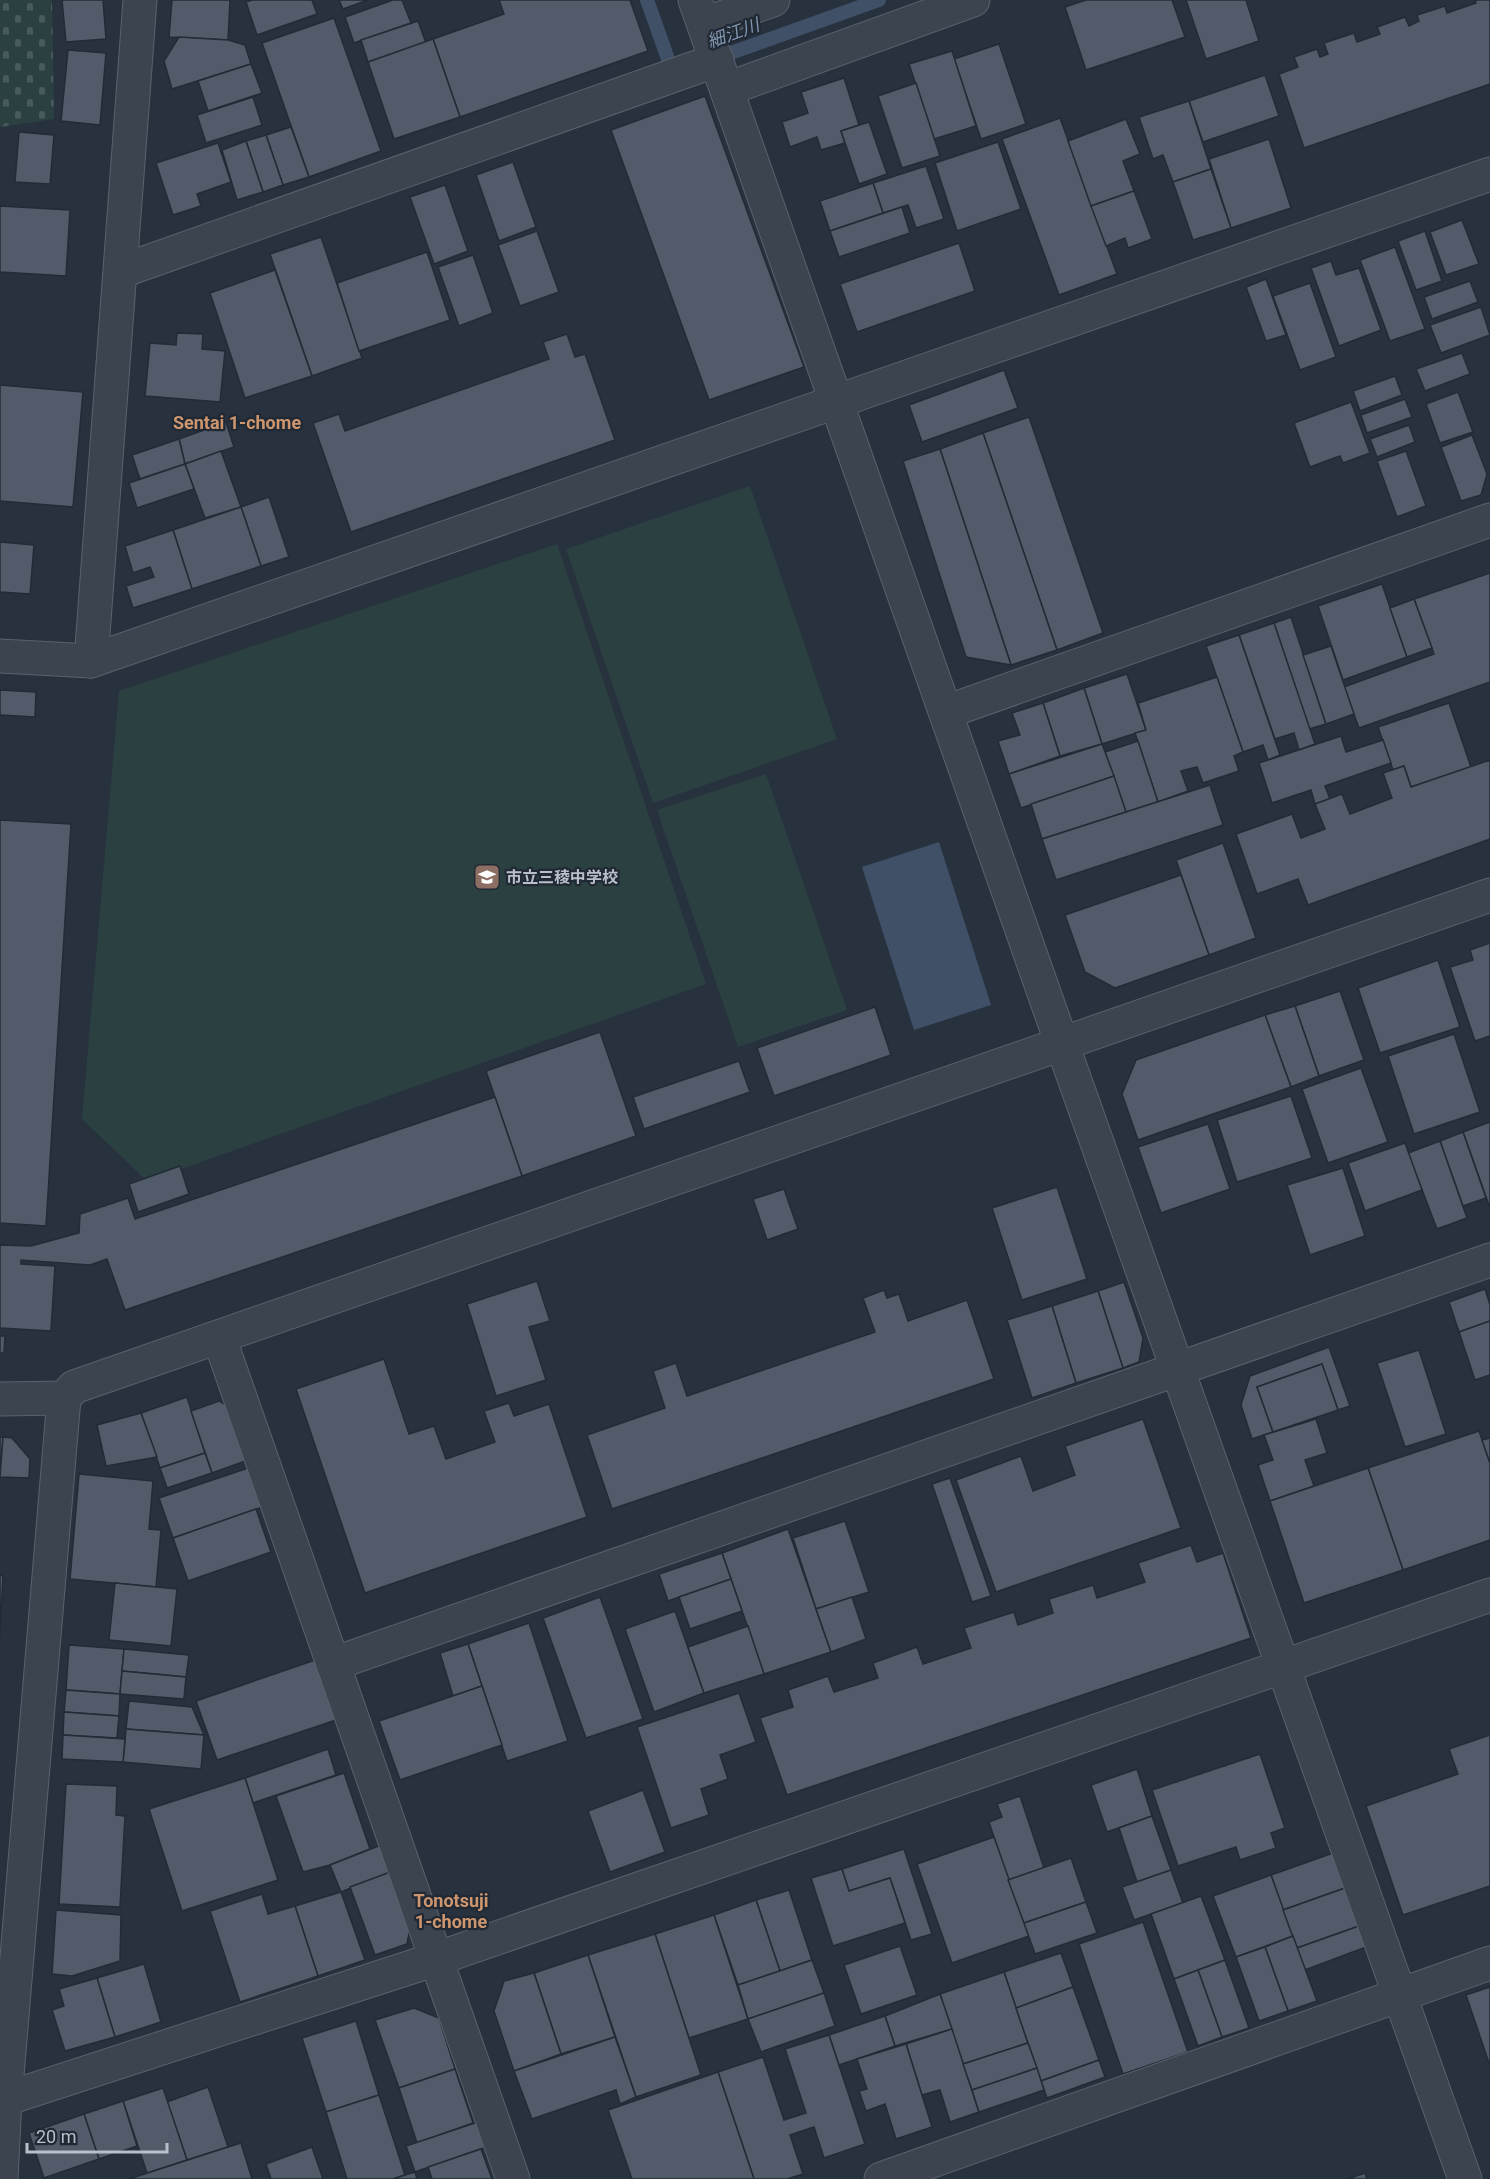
<svg xmlns="http://www.w3.org/2000/svg" width="1490" height="2179" font-family="Roboto,'Noto Sans JP',sans-serif">
<style>
.cemetery{fill:url(#cemetery-stones)}
.garden{fill:#2b4041}
.water{fill:#3f5067}
.lines{fill:none;stroke-linecap:round;stroke-linejoin:round}
.stream{stroke:#3f5067;stroke-width:14}
.building{fill:#515b6a;stroke:#222b36;stroke-width:1.5}
.minor-casing{stroke:#59626d;stroke-width:35}
.tertiary-casing{stroke:#59626d;stroke-width:35}
.minor{stroke:#3c444f;stroke-width:33}
.tertiary{stroke:#3c444f;stroke-width:33}
.labels{text-anchor:middle;dominant-baseline:central;stroke-width:4.5;stroke-linejoin:round;paint-order:stroke}
.poi-label{font-size:16px;font-weight:bold;fill:#b8bfca;stroke:#202934;text-anchor:start}
.water-label{font-size:18px;font-style:italic;fill:#8296af;stroke:#202934}
.neighbourhood-label{font-size:18px;font-weight:bold;fill:#ce966e;stroke:#202934}
</style>
<defs>
<pattern id="cemetery-stones" width="16" height="16" patternUnits="userSpaceOnUse" patternTransform="scale(1.5)"><rect width="16" height="16" fill="#2b4041"/><path d="M2 7V4a2 2 0 0 1 4 0v3zM10 15v-3a2 2 0 0 1 4 0v3z" fill="#485a5b"/></pattern>
</defs>
<rect width="100%" height="100%" fill="#28323f"/>
<polygon class="cemetery" points="0,0 52,0 54,119 0,127"/>
<g class="garden">
<polygon points="750,486 837,739 653,803 566,549"/>
<polygon points="557,544 706,984 147,1181 82,1119 119,691"/>
<polygon points="766,774 847,1010 738,1047 657,810"/>
</g>
<polygon class="water" points="939,842 991,1005 914,1030 862,867"/>
<g class="lines">
<g class="stream">
<polyline points="647,0 673,73 676,72"/>
<polyline points="714,59 879,0"/>
</g>
</g>
<g class="building">
<polygon points="62,0 103,0 106,39 66,42"/>
<polygon points="172,0 230,0 228,40 169,37"/>
<polygon points="252,0 312,0 317,14 257,35 246,2"/>
<polygon points="339,0 368,0 343,9"/>
<polygon points="393,0 402,0 411,23 354,43 345,17"/>
<polygon points="499,0 630,0 648,51 460,117 433,39 504,14"/>
<polygon points="1086,0 1172,0 1185,37 1086,70 1065,7"/>
<polygon points="1186,0 1246,0 1259,41 1206,59"/>
<polygon points="1475,0 1490,0 1490,84 1304,148 1279,74 1298,67 1294,57 1317,49 1320,57 1328,54 1324,43 1354,33 1357,42 1380,34 1377,27 1405,17 1409,26 1419,21 1417,15 1445,6 1447,13 1476,3"/>
<polygon points="334,18 381,151 309,177 262,43"/>
<polygon points="418,21 426,43 368,62 361,40"/>
<polygon points="179,37 228,40 245,45 251,64 172,89 164,61"/>
<polygon points="433,39 460,117 394,139 368,62"/>
<polygon points="999,44 1026,124 981,139 954,59"/>
<polygon points="68,50 106,53 100,125 61,121"/>
<polygon points="952,51 976,126 934,139 909,64"/>
<polygon points="251,64 262,93 208,111 198,81"/>
<polygon points="1265,75 1279,116 1203,142 1189,101"/>
<polygon points="844,78 859,125 841,131 845,143 821,150 817,137 790,147 782,122 808,113 801,92"/>
<polygon points="916,83 940,156 902,168 878,96"/>
<polygon points="705,96 804,367 709,400 611,130"/>
<polygon points="253,97 262,125 206,143 197,115"/>
<polygon points="1189,101 1211,169 1173,182 1163,155 1153,159 1139,117"/>
<polygon points="1060,118 1117,274 1059,295 1002,139"/>
<polygon points="1126,119 1140,154 1123,161 1134,191 1091,206 1068,141"/>
<polygon points="869,122 887,174 859,184 841,131"/>
<polygon points="291,127 309,177 283,185 266,135"/>
<polygon points="19,132 54,135 50,184 15,182"/>
<polygon points="266,135 283,185 263,192 246,141"/>
<polygon points="1269,139 1291,208 1231,228 1209,159"/>
<polygon points="246,141 263,192 237,200 222,150"/>
<polygon points="998,142 1021,209 957,231 935,163"/>
<polygon points="218,143 231,182 197,194 201,206 173,215 156,163"/>
<polygon points="513,162 536,227 499,241 476,175"/>
<polygon points="926,166 944,219 916,228 908,205 883,213 873,183"/>
<polygon points="1211,169 1231,228 1193,240 1173,182"/>
<polygon points="873,183 883,213 830,231 820,201"/>
<polygon points="445,185 468,251 434,264 410,197"/>
<polygon points="1134,191 1152,239 1128,248 1125,238 1106,246 1091,206"/>
<polygon points="0,206 70,210 66,276 0,272"/>
<polygon points="902,207 910,233 839,257 830,231"/>
<polygon points="1462,220 1479,264 1446,275 1430,232"/>
<polygon points="537,231 559,292 520,306 498,245"/>
<polygon points="1425,231 1442,281 1416,290 1398,241"/>
<polygon points="321,237 362,358 312,376 270,254"/>
<polygon points="959,243 975,291 857,332 840,284"/>
<polygon points="1395,247 1425,329 1390,341 1360,260"/>
<polygon points="427,252 450,320 359,351 337,283"/>
<polygon points="473,255 493,313 459,326 438,267"/>
<polygon points="1331,261 1336,275 1359,268 1381,330 1339,346 1311,268"/>
<polygon points="275,270 312,376 245,398 210,293"/>
<polygon points="1266,279 1286,335 1266,341 1246,287"/>
<polygon points="1470,281 1478,302 1432,319 1424,297"/>
<polygon points="1310,283 1336,357 1300,370 1273,296"/>
<polygon points="1481,307 1490,335 1441,353 1430,325"/>
<polygon points="177,333 203,334 202,349 225,351 220,402 145,396 150,343 176,345"/>
<polygon points="567,334 575,357 585,354 615,440 351,532 313,423 339,414 345,431 549,359 543,342"/>
<polygon points="1462,353 1470,374 1425,391 1416,369"/>
<polygon points="1004,370 1018,408 922,442 909,405"/>
<polygon points="1395,376 1402,395 1360,411 1353,391"/>
<polygon points="0,385 83,392 73,507 0,501"/>
<polygon points="1458,392 1473,432 1440,443 1426,404"/>
<polygon points="1405,399 1412,417 1367,433 1361,415"/>
<polygon points="1351,402 1370,453 1343,463 1340,456 1310,467 1294,423"/>
<polygon points="1029,417 1103,633 1057,650 983,433"/>
<polygon points="226,422 234,447 185,464 179,439"/>
<polygon points="1409,425 1415,442 1377,457 1370,439"/>
<polygon points="983,433 1057,650 1011,665 940,449"/>
<polygon points="1472,435 1487,474 1481,495 1461,501 1441,447"/>
<polygon points="179,439 185,464 140,479 132,455"/>
<polygon points="940,449 1011,665 966,657 903,461"/>
<polygon points="221,451 241,507 205,518 185,464"/>
<polygon points="1406,451 1426,506 1397,517 1377,461"/>
<polygon points="185,464 194,489 137,508 129,483"/>
<polygon points="269,497 289,557 261,566 241,507"/>
<polygon points="241,507 261,566 192,589 173,530"/>
<polygon points="173,530 192,589 133,608 126,586 154,577 150,567 133,573 125,546"/>
<polygon points="0,542 34,545 30,594 0,592"/>
<polygon points="1490,573 1490,682 1359,728 1344,687 1434,654 1414,599"/>
<polygon points="1382,584 1407,657 1343,680 1318,606"/>
<polygon points="1414,599 1432,648 1407,657 1390,608"/>
<polygon points="1291,617 1326,724 1309,729 1274,623"/>
<polygon points="1274,623 1315,744 1299,750 1294,733 1275,739 1239,635"/>
<polygon points="1239,635 1280,755 1268,760 1263,745 1243,752 1206,646"/>
<polygon points="1331,646 1354,714 1326,724 1303,655"/>
<polygon points="1127,674 1146,730 1102,744 1084,688"/>
<polygon points="1217,677 1243,752 1234,756 1239,771 1203,783 1197,767 1181,771 1188,791 1158,802 1135,733 1146,730 1138,703"/>
<polygon points="1084,688 1102,744 1060,756 1043,703"/>
<polygon points="0,690 36,692 35,717 0,715"/>
<polygon points="1043,703 1060,756 1009,774 998,741 1020,735 1012,713"/>
<polygon points="1449,703 1471,767 1411,787 1404,766 1393,770 1378,727"/>
<polygon points="1341,736 1346,752 1383,740 1391,763 1325,786 1330,799 1315,804 1311,790 1272,803 1259,763"/>
<polygon points="1138,741 1158,802 1126,812 1105,752"/>
<polygon points="1102,744 1114,776 1021,808 1009,774"/>
<polygon points="1490,760 1490,839 1308,905 1298,879 1257,894 1236,834 1292,814 1301,838 1325,829 1315,804 1342,794 1350,814 1392,798 1383,773 1404,766 1411,787"/>
<polygon points="1114,776 1126,812 1042,839 1031,804"/>
<polygon points="1210,785 1223,825 1056,880 1042,839"/>
<polygon points="0,820 71,824 46,1226 0,1223"/>
<polygon points="1223,843 1256,938 1209,955 1176,860"/>
<polygon points="1181,875 1209,955 1115,988 1085,972 1065,915"/>
<polygon points="1490,943 1490,1036 1475,1041 1450,967 1473,960 1470,950"/>
<polygon points="1438,960 1460,1027 1380,1053 1358,988"/>
<polygon points="1340,991 1364,1060 1319,1076 1295,1006"/>
<polygon points="1295,1006 1319,1076 1291,1087 1265,1015"/>
<polygon points="875,1007 891,1055 774,1096 757,1048"/>
<polygon points="1265,1015 1291,1087 1138,1140 1122,1094 1136,1060"/>
<polygon points="600,1032 636,1136 522,1176 486,1071"/>
<polygon points="1454,1034 1480,1112 1414,1134 1388,1056"/>
<polygon points="739,1061 750,1092 644,1129 633,1097"/>
<polygon points="1361,1068 1388,1142 1328,1163 1302,1089"/>
<polygon points="1291,1096 1312,1158 1237,1182 1217,1120"/>
<polygon points="495,1097 522,1176 125,1310 107,1259 90,1265 21,1260 21,1264 55,1266 51,1331 0,1328 0,1245 31,1246 79,1233 80,1214 128,1198 135,1219"/>
<polygon points="1490,1122 1490,1208 1463,1132"/>
<polygon points="1208,1124 1230,1189 1161,1213 1138,1147"/>
<polygon points="1463,1132 1486,1198 1463,1206 1440,1141"/>
<polygon points="1440,1141 1467,1218 1437,1229 1408,1153"/>
<polygon points="1405,1143 1422,1190 1365,1211 1348,1163"/>
<polygon points="180,1166 189,1194 138,1212 129,1184"/>
<polygon points="1343,1168 1365,1236 1310,1255 1287,1185"/>
<polygon points="1057,1187 1087,1279 1022,1300 992,1208"/>
<polygon points="784,1189 798,1229 767,1240 753,1199"/>
<polygon points="537,1281 550,1321 529,1327 546,1380 496,1396 467,1304"/>
<polygon points="1124,1282 1143,1338 1139,1362 1123,1368 1098,1291"/>
<polygon points="1485,1289 1490,1305 1490,1321 1459,1332 1449,1302"/>
<polygon points="884,1290 887,1298 899,1294 908,1321 967,1300 994,1379 612,1509 587,1435 665,1408 653,1371 676,1363 687,1396 875,1332 863,1298"/>
<polygon points="1098,1291 1123,1368 1076,1383 1052,1306"/>
<polygon points="1052,1306 1076,1383 1032,1398 1007,1320"/>
<polygon points="1490,1321 1490,1375 1475,1380 1459,1332"/>
<polygon points="0,1336 5,1336 4,1353 0,1353"/>
<polygon points="1329,1347 1350,1406 1338,1410 1322,1364 1257,1387 1273,1432 1252,1439 1241,1405 1250,1376"/>
<polygon points="1419,1350 1446,1434 1405,1447 1377,1363"/>
<polygon points="384,1359 409,1434 434,1426 446,1459 495,1442 484,1411 509,1403 514,1416 549,1404 587,1517 365,1593 296,1389"/>
<polygon points="1322,1364 1338,1410 1273,1432 1257,1387"/>
<polygon points="187,1397 205,1453 160,1468 141,1413"/>
<polygon points="219,1401 230,1407 248,1460 212,1473 191,1411"/>
<polygon points="141,1413 157,1457 106,1466 97,1425"/>
<polygon points="1143,1419 1181,1528 996,1592 956,1480 1021,1456 1033,1491 1075,1475 1065,1446"/>
<polygon points="1316,1419 1327,1453 1305,1460 1314,1486 1270,1501 1258,1465 1273,1460 1264,1435"/>
<polygon points="1479,1431 1490,1463 1490,1540 1403,1570 1368,1468"/>
<polygon points="0,1437 3,1437 0,1477"/>
<polygon points="3,1437 12,1438 30,1459 29,1478 0,1477"/>
<polygon points="1490,1438 1490,1463 1482,1440"/>
<polygon points="205,1453 212,1473 167,1488 160,1468"/>
<polygon points="251,1467 265,1506 173,1538 159,1498"/>
<polygon points="1368,1468 1403,1570 1304,1603 1270,1501"/>
<polygon points="79,1474 153,1481 149,1529 161,1530 156,1587 70,1579"/>
<polygon points="950,1478 991,1596 972,1602 932,1484"/>
<polygon points="256,1509 271,1552 188,1581 173,1538"/>
<polygon points="845,1521 869,1592 816,1609 793,1538"/>
<polygon points="788,1529 831,1652 764,1674 722,1553"/>
<polygon points="1191,1545 1197,1562 1223,1553 1251,1638 787,1795 760,1718 793,1707 788,1690 828,1676 834,1692 878,1678 873,1663 917,1647 923,1664 971,1648 964,1628 1014,1612 1018,1625 1053,1613 1049,1599 1093,1585 1097,1598 1145,1582 1138,1563"/>
<polygon points="722,1553 731,1579 668,1601 659,1574"/>
<polygon points="0,1575 3,1576 0,1636"/>
<polygon points="731,1579 742,1611 690,1629 679,1597"/>
<polygon points="115,1583 177,1589 171,1646 109,1640"/>
<polygon points="600,1597 643,1719 586,1738 543,1618"/>
<polygon points="852,1597 866,1639 831,1652 816,1609"/>
<polygon points="675,1611 704,1693 654,1712 625,1629"/>
<polygon points="529,1623 568,1741 507,1761 468,1644"/>
<polygon points="748,1626 764,1674 704,1693 688,1647"/>
<polygon points="468,1644 482,1686 453,1696 440,1653"/>
<polygon points="69,1645 124,1649 120,1694 66,1690"/>
<polygon points="124,1649 189,1655 186,1677 122,1671"/>
<polygon points="318,1659 339,1719 217,1760 196,1701"/>
<polygon points="122,1671 186,1677 184,1699 120,1694"/>
<polygon points="482,1686 502,1745 400,1780 379,1721"/>
<polygon points="66,1690 120,1694 119,1716 64,1712"/>
<polygon points="739,1693 756,1742 720,1755 728,1779 701,1789 709,1815 671,1828 637,1727"/>
<polygon points="129,1701 192,1707 204,1735 126,1729"/>
<polygon points="64,1712 119,1716 117,1738 63,1735"/>
<polygon points="126,1729 204,1735 201,1769 123,1762"/>
<polygon points="63,1735 125,1739 123,1762 62,1759"/>
<polygon points="1490,1735 1490,1886 1403,1915 1366,1806 1458,1774 1449,1749"/>
<polygon points="328,1749 336,1775 253,1803 245,1778"/>
<polygon points="1260,1754 1285,1828 1271,1833 1276,1848 1240,1860 1236,1847 1178,1866 1152,1790"/>
<polygon points="1137,1769 1152,1816 1107,1832 1091,1785"/>
<polygon points="344,1773 370,1849 330,1865 303,1872 276,1796"/>
<polygon points="245,1778 278,1880 182,1911 149,1809"/>
<polygon points="66,1784 117,1786 116,1815 125,1816 120,1907 59,1904"/>
<polygon points="643,1790 665,1852 610,1872 588,1811"/>
<polygon points="1020,1796 1044,1868 1008,1880 989,1822 1002,1817 997,1804"/>
<polygon points="1152,1816 1171,1870 1137,1882 1119,1828"/>
<polygon points="994,1837 1029,1936 952,1963 917,1864"/>
<polygon points="381,1845 393,1871 341,1892 330,1865"/>
<polygon points="904,1849 932,1934 911,1940 890,1878 849,1891 842,1869"/>
<polygon points="1333,1853 1345,1888 1283,1910 1271,1875"/>
<polygon points="1071,1858 1086,1902 1024,1923 1008,1880"/>
<polygon points="842,1869 849,1891 890,1878 905,1923 833,1946 811,1878"/>
<polygon points="1171,1870 1183,1903 1134,1920 1122,1887"/>
<polygon points="393,1871 411,1923 407,1944 375,1955 350,1887"/>
<polygon points="1271,1875 1293,1936 1236,1957 1213,1896"/>
<polygon points="1345,1888 1359,1926 1297,1948 1283,1910"/>
<polygon points="789,1890 812,1960 780,1971 756,1900"/>
<polygon points="341,1892 365,1960 318,1976 295,1906"/>
<polygon points="262,1894 268,1914 295,1906 318,1976 240,2002 210,1911"/>
<polygon points="1201,1896 1225,1960 1174,1979 1151,1914"/>
<polygon points="756,1900 780,1971 738,1985 714,1915"/>
<polygon points="1086,1902 1097,1933 1035,1954 1024,1923"/>
<polygon points="56,1910 121,1915 120,1961 72,1976 52,1974"/>
<polygon points="714,1915 748,2019 689,2038 655,1934"/>
<polygon points="1143,1922 1188,2052 1123,2074 1079,1944"/>
<polygon points="1359,1926 1366,1947 1305,1970 1297,1948"/>
<polygon points="655,1934 701,2075 636,2097 588,1955"/>
<polygon points="1293,1936 1317,2001 1288,2011 1265,1947"/>
<polygon points="900,1946 917,1995 861,2014 844,1965"/>
<polygon points="1265,1947 1288,2011 1259,2021 1236,1957"/>
<polygon points="1061,1953 1073,1987 1016,2008 1004,1972"/>
<polygon points="588,1955 615,2037 561,2054 534,1973"/>
<polygon points="812,1960 824,1993 748,2019 738,1985"/>
<polygon points="1225,1960 1249,2028 1222,2037 1198,1970"/>
<polygon points="144,1964 161,2022 115,2037 97,1978"/>
<polygon points="1198,1970 1222,2037 1198,2046 1174,1979"/>
<polygon points="1004,1972 1028,2043 963,2064 940,1994"/>
<polygon points="534,1973 561,2054 514,2071 494,2011 504,1981"/>
<polygon points="97,1978 115,2037 65,2051 52,2010 64,2006 59,1989"/>
<polygon points="1073,1987 1099,2060 1041,2081 1016,2008"/>
<polygon points="1490,1987 1490,2066 1466,1995"/>
<polygon points="824,1993 835,2026 761,2052 748,2019"/>
<polygon points="940,1994 952,2029 895,2046 885,2016"/>
<polygon points="414,2008 439,2018 455,2069 399,2088 375,2020"/>
<polygon points="885,2016 895,2046 839,2065 829,2035"/>
<polygon points="356,2021 379,2095 326,2112 302,2038"/>
<polygon points="952,2029 979,2112 950,2122 940,2090 922,2095 906,2044"/>
<polygon points="829,2035 865,2144 824,2158 814,2127 790,2135 803,2174 787,2179 754,2179 718,2072 763,2057 784,2120 806,2113 785,2049"/>
<polygon points="615,2037 636,2097 620,2104 616,2090 532,2119 514,2071"/>
<polygon points="1028,2043 1037,2068 972,2090 963,2064"/>
<polygon points="906,2044 932,2127 896,2139 885,2104 866,2111 859,2091 867,2089 857,2059"/>
<polygon points="1099,2060 1105,2077 1047,2098 1041,2081"/>
<polygon points="1037,2068 1044,2090 979,2112 972,2090"/>
<polygon points="455,2069 473,2123 417,2143 399,2088"/>
<polygon points="718,2072 754,2179 632,2179 608,2110"/>
<polygon points="208,2087 228,2147 187,2160 167,2102"/>
<polygon points="163,2088 187,2160 147,2173 123,2101"/>
<polygon points="379,2095 405,2175 393,2179 347,2179 326,2112"/>
<polygon points="123,2101 137,2146 99,2159 84,2114"/>
<polygon points="84,2114 99,2159 44,2178 29,2133"/>
<polygon points="484,2120 492,2145 415,2172 406,2146"/>
<polygon points="241,2143 252,2179 129,2179 228,2147"/>
<polygon points="312,2147 323,2179 271,2179 266,2164"/>
<polygon points="481,2149 492,2179 432,2179 428,2167"/>
<polygon points="415,2172 417,2179 393,2179 405,2175"/>
<polygon points="1365,2173 1367,2179 1348,2179"/>
</g>
<g class="lines">
<defs>
<g id="minor">
<polyline points="695,0 1062,1044 1465,2179"/>
<polyline points="704,24 773,0"/>
<polyline points="727,89 973,0"/>
<polyline points="122,271 717,60"/>
<polyline points="0,656 91,661 1490,174"/>
<polyline points="946,712 1490,520"/>
<polyline points="219,1337 513,2179"/>
<polyline points="333,1664 1490,1260"/>
<polyline points="0,2099 5,2099 436,1959 1490,1595"/>
<polyline points="1,2179 5,2099 64,1398"/>
<polyline points="881,2179 1490,1963"/>
</g>
<g id="tertiary">
<polyline points="91,661 140,0"/>
<polyline points="0,1399 64,1398 74,1387 1490,895"/>
</g>
</defs>
<use href="#minor" class="minor-casing"/>
<use href="#tertiary" class="tertiary-casing"/>
<use href="#minor" class="minor"/>
<use href="#tertiary" class="tertiary"/>
</g>
<defs>
<symbol id="school-square" viewBox="-11 -11 22 22"><rect x="-9" y="-9" width="18" height="18" rx="4" fill="#8d6e63" stroke="#202934"/><path d="M0-5L7-2L0 1L-7-2ZM-4 1L0 2.5L4 1V4Q0 6-4 4Z" fill="#fff"/></symbol>
</defs>
<g fill-rule="evenodd">
<use href="#school-square" x="472" y="862" width="30" height="30"/>
</g>
<g class="labels">
<g class="poi-label">
<text x="506" y="877">市立三稜中学校</text>
</g>
<g class="water-label">
<text transform="translate(733 33) rotate(-20)">細江川</text>
</g>
<g class="neighbourhood-label">
<text x="237" y="422">Sentai 1-chome</text>
<text x="451" y="1900">Tonotsuji<tspan x="451" dy="21">1-chome</tspan></text>
</g>
</g>
<path d="M27 2143v9h140v-9" fill="none" stroke="#b8bfca" stroke-width="3"/>
<text x="36" y="2143" font-size="18" fill="#b8bfca" stroke="#202934" stroke-width="4.5" paint-order="stroke">20 m</text>
</svg>
